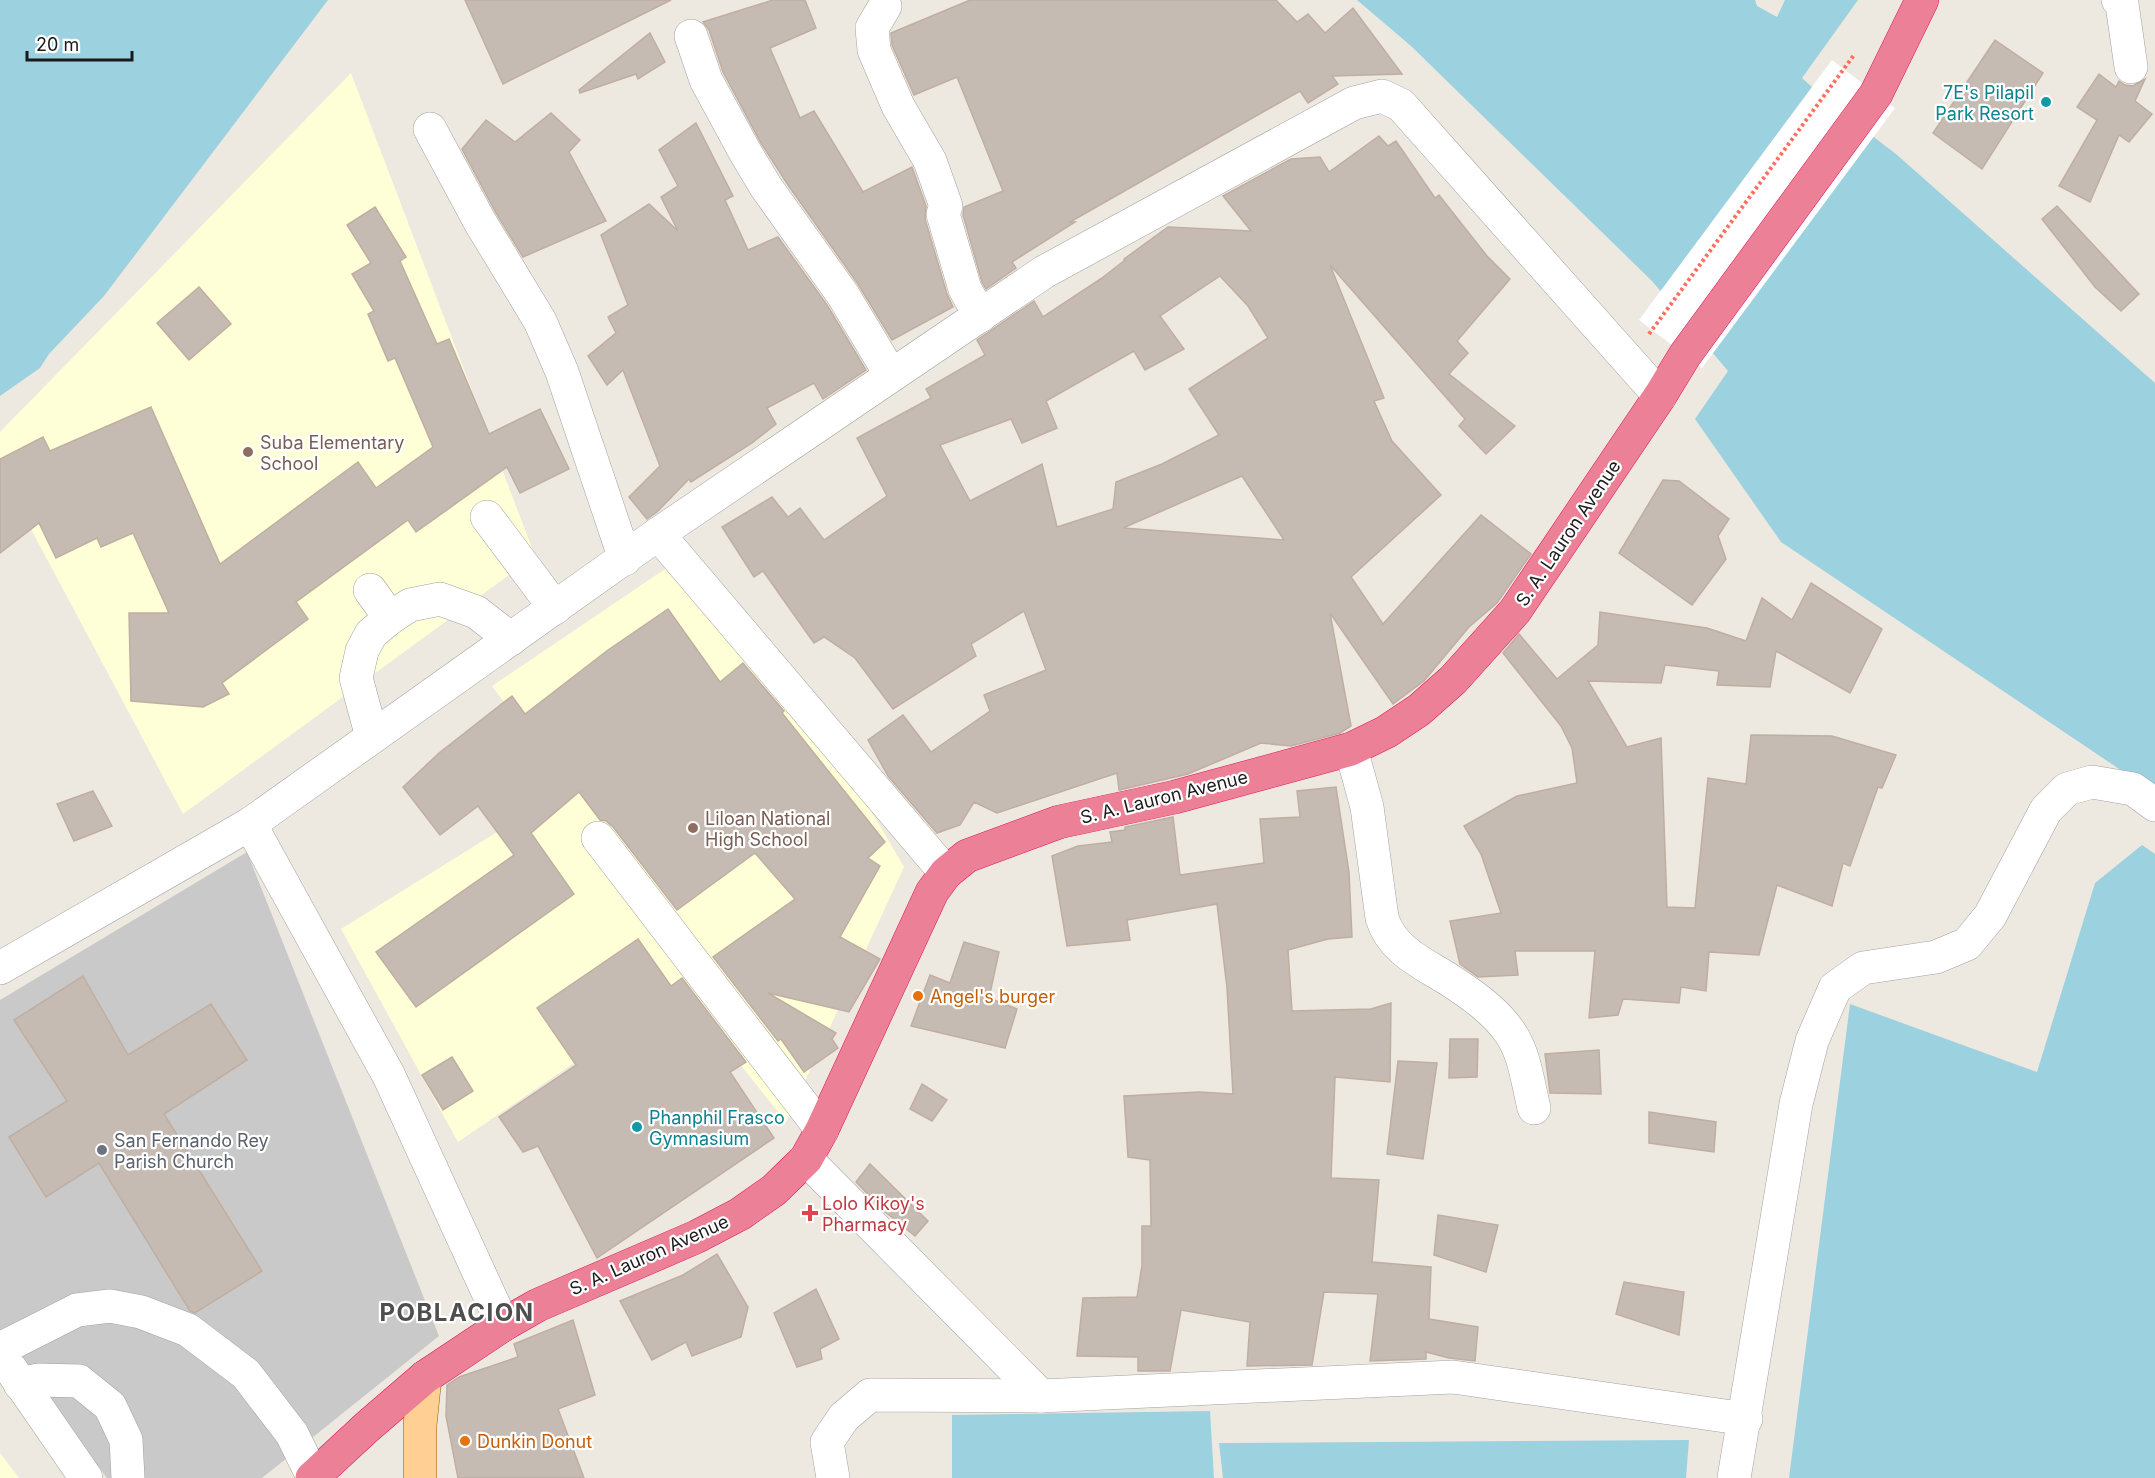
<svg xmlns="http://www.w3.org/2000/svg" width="2155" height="1478" font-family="Inter,sans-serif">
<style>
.education{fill:#ffffd7}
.religious{fill:#c9c9c9}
.water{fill:#9cd1df}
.pier{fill:#fff}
.building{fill:#c5bbb3;stroke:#c0aea1;stroke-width:1.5;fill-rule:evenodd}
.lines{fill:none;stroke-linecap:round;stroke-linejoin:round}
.minor-casing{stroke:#a2a2a2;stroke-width:34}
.major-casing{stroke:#926000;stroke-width:34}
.highway-casing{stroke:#e1175f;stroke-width:34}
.path{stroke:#ff6e5f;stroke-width:4;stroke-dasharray:3 3;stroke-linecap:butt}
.minor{stroke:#fff;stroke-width:33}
.major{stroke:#ffcf93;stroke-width:33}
.highway{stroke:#ec8096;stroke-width:33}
.culture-dot{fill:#0f9aa8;stroke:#fff;stroke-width:2}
.education-dot{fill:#8d6e63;stroke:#fff;stroke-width:2}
.food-dot{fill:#e8710a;stroke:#fff;stroke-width:2}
.worship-dot{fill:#6b7280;stroke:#fff;stroke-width:2}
.health-dot{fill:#e0444e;stroke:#fff;stroke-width:2}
.labels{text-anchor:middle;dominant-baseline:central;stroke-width:4.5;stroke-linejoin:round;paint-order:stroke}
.culture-label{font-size:18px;fill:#0d838f;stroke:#fff;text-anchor:end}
.education-label{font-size:18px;fill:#785e54;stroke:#fff;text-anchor:start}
.street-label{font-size:18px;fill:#1b1b1b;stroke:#fff}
.food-label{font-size:18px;fill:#c56008;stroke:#fff;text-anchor:start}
.worship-label{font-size:18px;fill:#5b616d;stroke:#fff;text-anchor:start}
.health-label{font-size:18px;fill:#be3a42;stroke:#fff;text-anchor:start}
.district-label{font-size:24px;font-weight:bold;letter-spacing:1.5px;fill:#4e4e4e;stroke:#fff}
</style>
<rect width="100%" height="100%" fill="#eee9e0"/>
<g class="education">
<polygon points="351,73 535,556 183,814 0,471 0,432"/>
<polygon points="674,563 848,772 904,867 786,1122 681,990 458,1142 341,929 568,788 492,686"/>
<polygon points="0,1453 19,1478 0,1478"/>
</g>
<polygon class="religious" points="247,852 439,1336 262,1478 107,1478 0,1334 0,1000"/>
<g class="water">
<polygon points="0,0 328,0 104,296 49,354 40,368 0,396"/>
<polygon points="1357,0 1755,0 1757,6 1777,17 1785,0 1858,0 1802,78 1832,105 1896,154 2155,383 2155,793 1781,542 1695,419 1728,371 1652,281 1411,46"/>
<polygon points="2142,845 2155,854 2155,1478 1789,1478 1850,1004 2037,1072 2095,883"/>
<polygon points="1210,1411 1214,1478 952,1478 952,1415"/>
<polygon points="1689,1440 1686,1478 1223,1478 1219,1443"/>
</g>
<polygon class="pier" points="1832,60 1895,108 1702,368 1639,320"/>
<g class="building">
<polygon points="465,0 671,0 503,84"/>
<polygon points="773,0 805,0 816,28 770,48 800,118 814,111 863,192 912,167 926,206 925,219 947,294 953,307 892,340 858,284 788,185 761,143 723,72 709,30 703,22"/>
<polygon points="970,0 1276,0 1297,22 1308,14 1325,33 1353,8 1402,74 1332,76 1338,84 1308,103 1300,91 1070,222 1075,222 1012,262 1016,268 986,289 982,282 963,215 964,207 1003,191 957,77 914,95 892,45 891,33"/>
<polygon points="650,33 665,62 638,79 636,74 580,93 579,90"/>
<polygon points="1995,40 2043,73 1982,169 1933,133"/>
<polygon points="2099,74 2116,87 2119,81 2125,85 2133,86 2145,79 2135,101 2152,114 2129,142 2119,135 2090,202 2059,186 2097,120 2077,107"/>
<polygon points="551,113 580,140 569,152 606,221 523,257 496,213 462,149 486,120 515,142"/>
<polygon points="696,123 733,196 725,200 748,250 778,237 827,305 866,370 823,399 814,383 767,408 776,424 752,443 691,482 689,479 657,512 647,519 629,497 660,466 623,370 607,385 588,356 616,333 608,317 628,305 601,235 649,204 678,231 661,197 678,186 659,150"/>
<path d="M1379,136L1388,146L1396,141L1435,198L1439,195L1487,256L1510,279L1457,341L1468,353L1449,374L1515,426L1486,454L1459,426L1465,419L1330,265L1384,398L1374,401L1392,441L1441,495L1351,577L1383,624L1481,515L1531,554L1497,603L1469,627L1424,681L1393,704L1330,613L1351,726L1340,733L1291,746L1261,743L1188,774L1119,790L1117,773L997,813L974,802L960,825L937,833L888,776L868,740L903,715L931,752L990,711L984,695L1046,670L1024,611L971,644L976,656L893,709L855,658L824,637L814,643L763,571L754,577L722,527L772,497L788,517L800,508L824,540L887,496L857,438L931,398L926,389L985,355L977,340L1034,301L1043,317L1102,278L1125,260L1124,259L1168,227L1251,231L1223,196L1291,159L1320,157L1329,172ZM1220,276L1248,306L1268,338L1189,389L1219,435L1162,464L1116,482L1113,509L1057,527L1042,464L970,501L940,445L1011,419L1022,443L1057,428L1046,401L1134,351L1145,370L1184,349L1160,316ZM1242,476L1284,540L1123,528Z"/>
<polygon points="2057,206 2139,294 2121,311 2095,287 2042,219"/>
<polygon points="375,207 406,257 400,261 437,344 449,339 489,434 540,409 569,469 520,493 507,467 416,532 408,520 296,602 308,619 222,683 229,694 203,707 131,701 129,613 169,613 133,533 101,547 97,538 56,558 39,523 0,553 0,459 43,437 50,451 151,407 220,564 358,462 376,488 433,447 395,358 388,361 368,314 374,311 352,274 371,263 347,225"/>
<polygon points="199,287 231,324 189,360 157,323"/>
<polygon points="1663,480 1679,481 1729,519 1718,536 1726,559 1692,605 1619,553"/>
<polygon points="1811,583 1882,629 1850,693 1776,651 1770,687 1717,685 1719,671 1665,665 1661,683 1588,681 1627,747 1661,738 1667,907 1695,908 1708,778 1746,784 1751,735 1832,736 1896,755 1882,788 1878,787 1850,866 1843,863 1832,906 1777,885 1759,955 1709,952 1706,991 1681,987 1679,1003 1623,999 1618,1015 1589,1018 1595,951 1515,951 1518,975 1478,977 1460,964 1450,921 1501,913 1481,854 1464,826 1517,796 1577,783 1572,748 1561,726 1503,653 1519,634 1557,679 1598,645 1600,612 1707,628 1746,641 1762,598 1792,620"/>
<polygon points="668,609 720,682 743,663 784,711 782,713 885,842 868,858 880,866 840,937 880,959 849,1012 768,993 836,1033 832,1039 838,1048 804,1072 781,1039 778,1041 713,957 795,899 755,853 677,910 613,827 606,821 600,820 579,792 531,833 574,894 416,1007 376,952 514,855 478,806 440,835 403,787 439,753 512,696 525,714 608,650"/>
<polygon points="1336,787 1349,872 1352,937 1328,939 1288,950 1292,1011 1371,1009 1391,1003 1390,1082 1335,1077 1331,1178 1379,1180 1372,1262 1431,1267 1429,1319 1478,1327 1475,1361 1449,1358 1426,1352 1426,1359 1370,1361 1378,1294 1324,1292 1312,1365 1247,1366 1250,1322 1181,1310 1170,1371 1138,1371 1138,1357 1077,1356 1083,1298 1137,1297 1142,1265 1142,1226 1151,1226 1150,1160 1128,1157 1124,1096 1199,1092 1233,1094 1227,988 1217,904 1127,920 1130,940 1067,946 1052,856 1078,846 1112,842 1110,832 1125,830 1125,827 1173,817 1180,875 1264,863 1260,819 1300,817 1297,791"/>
<polygon points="93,791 112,826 74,841 57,804"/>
<polygon points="638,939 671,986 682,978 746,1062 730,1072 774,1138 597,1258 538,1146 523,1152 499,1117 576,1065 537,1008"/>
<polygon points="964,942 999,952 989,998 1017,1009 1005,1048 911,1026 930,975 950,983"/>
<polygon points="83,976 128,1055 211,1004 247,1060 164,1114 262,1271 195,1313 190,1311 99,1163 46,1197 9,1137 67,1101 14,1020"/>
<polygon points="1450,1039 1478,1039 1477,1077 1449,1078"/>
<polygon points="1599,1050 1601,1094 1550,1093 1545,1054"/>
<polygon points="452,1057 473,1091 443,1110 422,1075"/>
<polygon points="1398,1061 1437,1063 1423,1159 1387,1154"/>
<polygon points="922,1084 947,1100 932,1121 910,1109"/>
<polygon points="1649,1112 1716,1122 1714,1152 1649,1143"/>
<polygon points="870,1164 928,1221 915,1236 884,1211 856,1182"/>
<polygon points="1438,1215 1498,1225 1486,1272 1434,1255"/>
<polygon points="717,1254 748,1307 741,1337 692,1356 686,1342 652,1360 620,1301 683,1275"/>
<polygon points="1624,1282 1684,1292 1679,1335 1616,1314"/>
<polygon points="816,1289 839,1339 820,1349 822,1359 797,1367 774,1313"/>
<polygon points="573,1320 595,1395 558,1409 584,1478 458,1478 446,1416 447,1385 459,1377 518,1357 514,1344"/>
</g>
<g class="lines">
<defs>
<g id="minor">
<polyline points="2118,0 2122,4 2131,67"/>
<polyline points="885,6 872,28 874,50 898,106 930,161 946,206 943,214 965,289 980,316"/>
<polyline points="691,36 706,80 745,152 766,187 843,295 891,375"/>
<polyline points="430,129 480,222 540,321 562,372 625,559"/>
<polyline points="487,517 555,608"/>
<polyline points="658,534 946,873"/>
<polyline points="370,590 390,618"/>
<polyline points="372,737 356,678 362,651 371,634 390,618 410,605 440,599 476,612 511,639"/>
<path d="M1351,749L1367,807L1382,918C1392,950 1422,963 1448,979C1471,994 1496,1011 1511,1034C1525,1055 1528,1084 1534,1108"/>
<polyline points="250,824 389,1076 503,1325"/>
<polyline points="598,838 822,1130"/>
<polyline points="0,968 250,824 658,534 1044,272 1354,103 1382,96 1401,105 1660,396"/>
<polyline points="806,1159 1041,1396"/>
<polyline points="0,1349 77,1310 110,1306 141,1312 188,1330 246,1374 292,1434 313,1477"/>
<polyline points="10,1368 86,1478"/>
<polyline points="20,1384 38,1380 79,1381 110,1406 126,1440 128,1478"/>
<polyline points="833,1478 827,1442 844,1417 870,1395 1041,1396 1453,1377 1746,1419"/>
<polyline points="1734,1478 1796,1104 1812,1041 1835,988 1863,968 1936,957 1967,944 1990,916 2046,810 2067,789 2092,782 2133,789 2155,805"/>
</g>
<polyline id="major" points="420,1478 420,1425 425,1377"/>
<polyline id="highway" points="312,1478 367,1427 425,1377 503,1325 538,1305 696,1237 740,1214 774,1190 806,1159 822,1130 932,892 946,873 967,856 1059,822 1175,797 1351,749 1386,732 1419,710 1453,680 1515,611 1660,396 1685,355 1876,94 1922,0"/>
</defs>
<use href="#minor" class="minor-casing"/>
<use href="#major" class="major-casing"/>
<use href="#highway" class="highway-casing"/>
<polyline class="path" points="1649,334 1854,55"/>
<use href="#minor" class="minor"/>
<use href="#major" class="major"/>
<use href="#highway" class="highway"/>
</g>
<g class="culture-dot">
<circle cx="2046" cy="102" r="6"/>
<circle cx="637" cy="1127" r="6"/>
</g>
<g class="education-dot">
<circle cx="248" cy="452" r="6"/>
<circle cx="693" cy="828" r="6"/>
</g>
<g class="food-dot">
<circle cx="918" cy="996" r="6"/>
<circle cx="465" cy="1441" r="6"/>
</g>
<circle class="worship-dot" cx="102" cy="1150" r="6"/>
<path class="health-dot" d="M807 1204h6v6h6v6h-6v6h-6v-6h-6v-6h6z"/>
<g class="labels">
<g class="culture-label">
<text x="2034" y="92">7E's Pilapil<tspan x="2034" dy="21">Park Resort</tspan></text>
<text x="649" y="1117" text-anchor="start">Phanphil Frasco<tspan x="649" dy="21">Gymnasium</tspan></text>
</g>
<g class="education-label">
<text x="260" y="442">Suba Elementary<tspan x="260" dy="21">School</tspan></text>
<text x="705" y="818">Liloan National<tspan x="705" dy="21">High School</tspan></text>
</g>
<g class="street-label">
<text transform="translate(1568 533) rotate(-56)">S. A. Lauron Avenue</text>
<text transform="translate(1164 797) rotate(-14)">S. A. Lauron Avenue</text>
<text transform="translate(649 1255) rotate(-24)">S. A. Lauron Avenue</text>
</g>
<g class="food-label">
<text x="930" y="996">Angel's burger</text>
<text x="477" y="1441">Dunkin Donut</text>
</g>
<g class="worship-label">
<text x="114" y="1140">San Fernando Rey<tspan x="114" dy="21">Parish Church</tspan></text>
</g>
<g class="health-label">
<text x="822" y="1203">Lolo Kikoy's<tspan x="822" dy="21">Pharmacy</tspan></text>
</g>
<g class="district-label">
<text x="457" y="1312">POBLACION</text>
</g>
</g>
<path d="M27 51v9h105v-9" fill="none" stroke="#1b1b1b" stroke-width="3"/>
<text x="36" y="51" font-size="18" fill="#1b1b1b" stroke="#ffffff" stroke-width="4.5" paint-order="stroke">20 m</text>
</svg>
